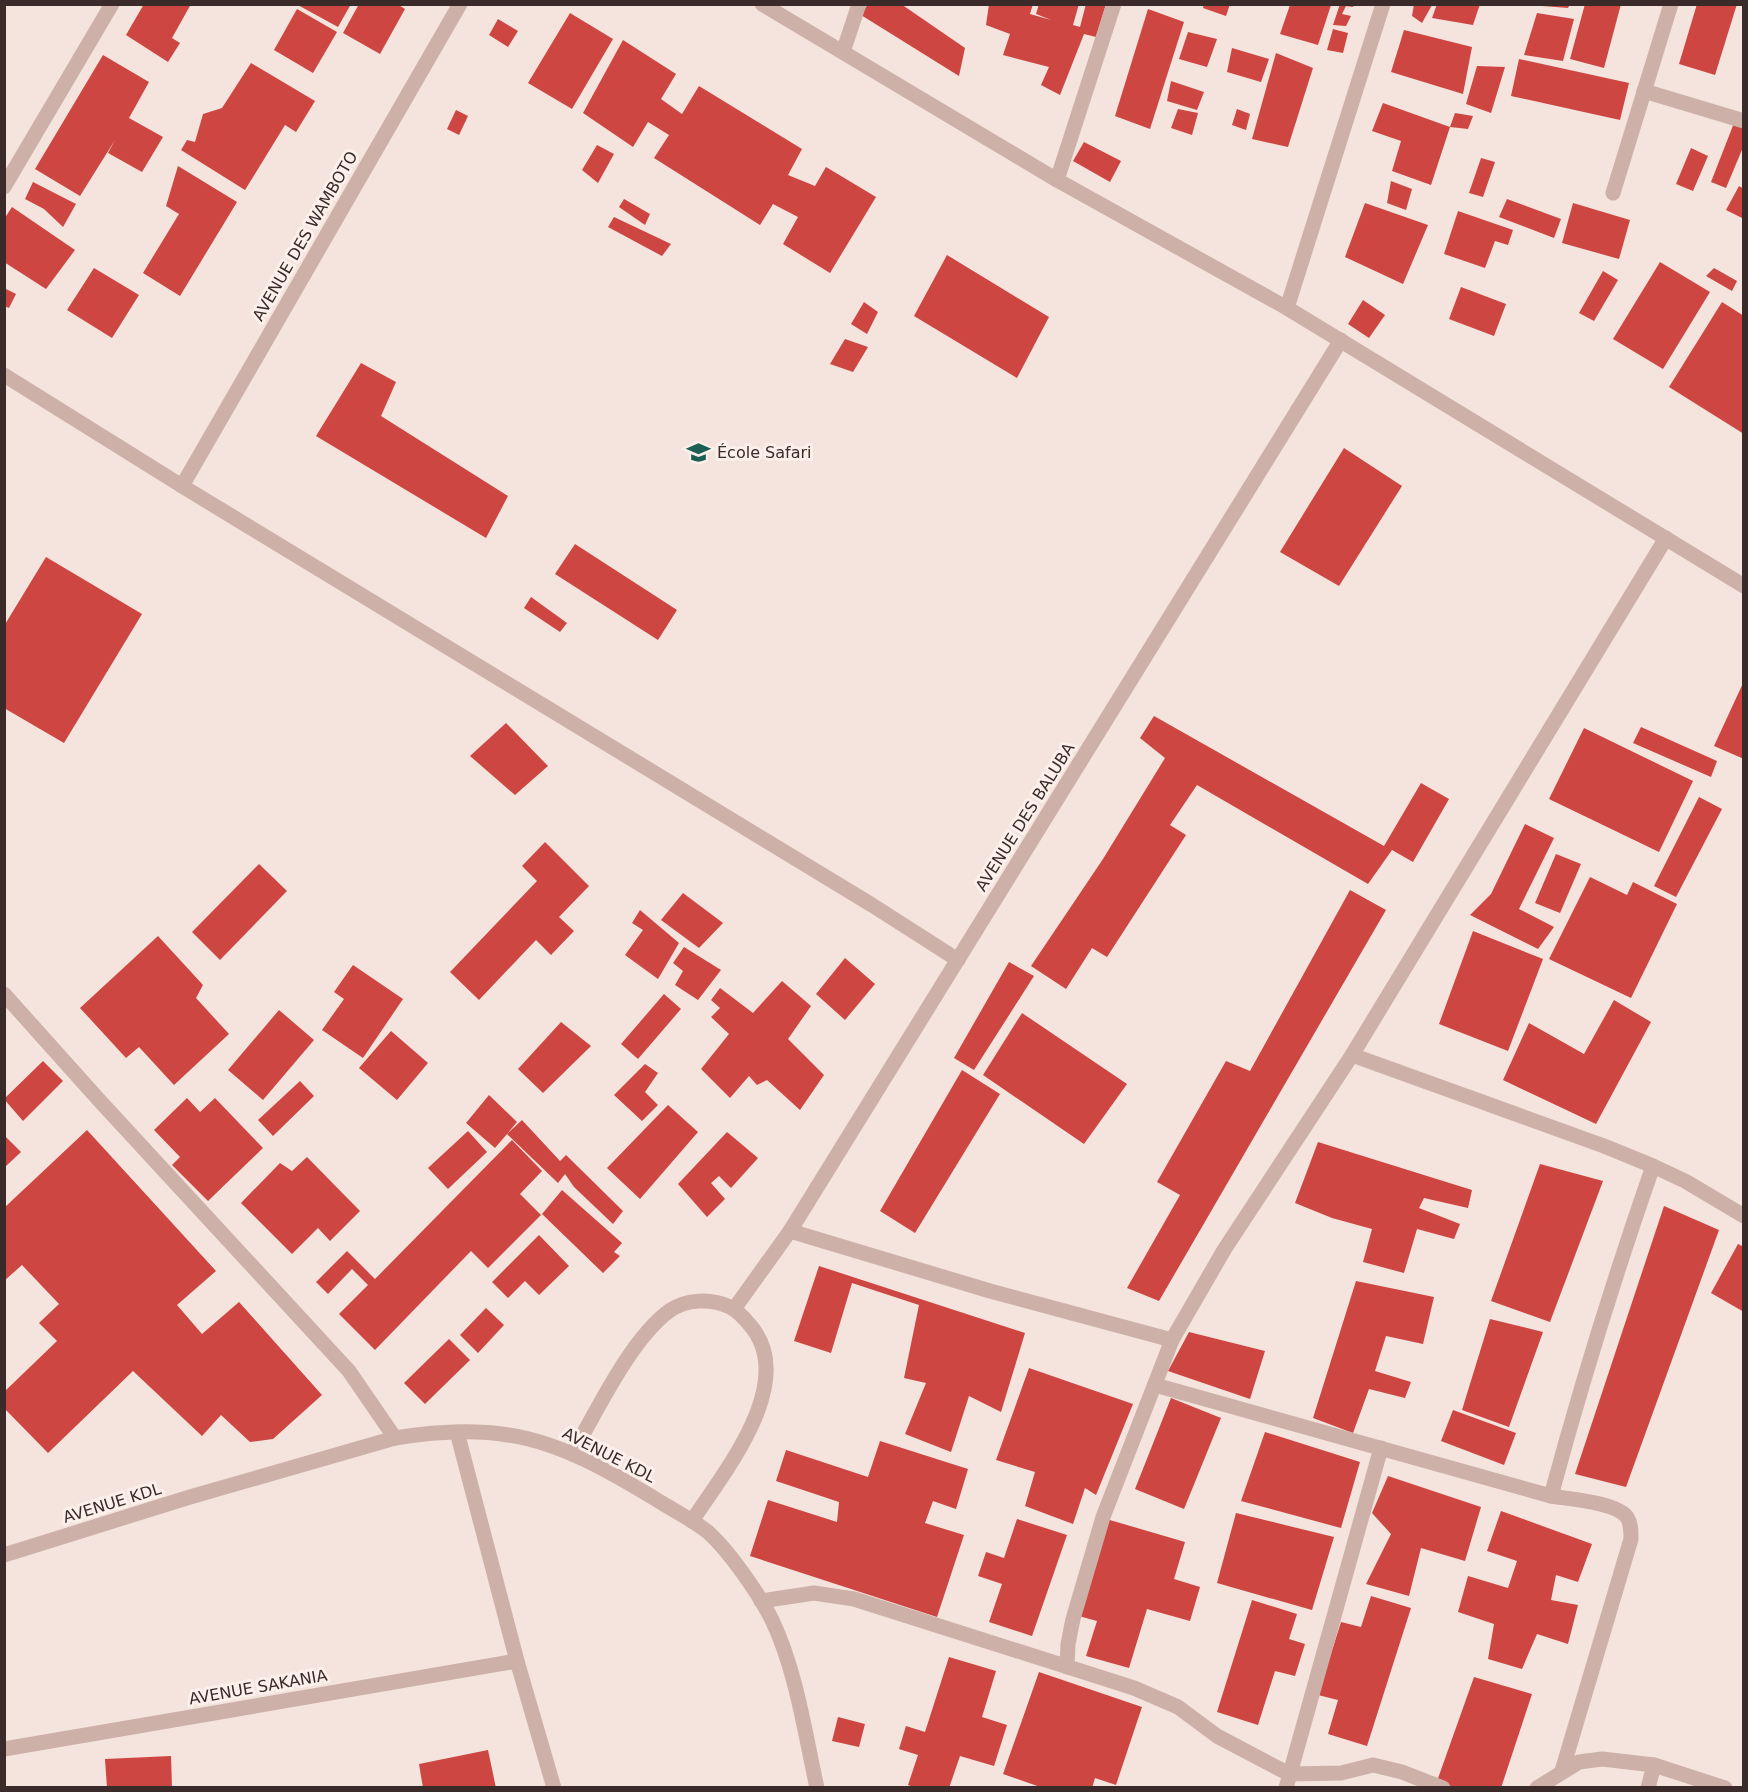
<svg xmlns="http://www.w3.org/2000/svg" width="1748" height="1792" font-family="'DejaVu Sans',sans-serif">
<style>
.building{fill:#cd4642}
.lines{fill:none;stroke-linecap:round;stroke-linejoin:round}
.minor{stroke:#cdb1a8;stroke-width:15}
.tertiary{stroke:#cdb1a8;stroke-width:15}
.labels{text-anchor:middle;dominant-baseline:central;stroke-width:6;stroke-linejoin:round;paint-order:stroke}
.street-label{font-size:16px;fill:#3a2a29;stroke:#fbf0ea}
.poi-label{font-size:16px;fill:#3a2a29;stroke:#fbf0ea;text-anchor:start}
</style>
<rect width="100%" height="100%" fill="#f4e4dd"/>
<g class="building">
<polygon points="144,4 191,4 172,38 180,43 168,62 126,35"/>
<polygon points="296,4 351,4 338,27"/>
<polygon points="359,4 397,4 405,9 380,54 343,33"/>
<polygon points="868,4 901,4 965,48 959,76 861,15"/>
<polygon points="989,4 1033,4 1030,14 1051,20 1036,14 1039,4 1079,4 1073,25 1080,27 1086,4 1106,4 1096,37 1084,34 1060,95 1041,85 1049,67 1003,55 1010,34 986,25"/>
<polygon points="1204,4 1230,4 1226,16 1203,8"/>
<polygon points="1340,4 1354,4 1353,7 1346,6 1342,14 1351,16 1346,26 1333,25"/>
<polygon points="1414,4 1432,5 1422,23 1412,16"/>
<polygon points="1437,4 1480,4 1473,25 1432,18"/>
<polygon points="1542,4 1570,4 1568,8 1542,6"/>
<polygon points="1585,4 1621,4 1604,68 1570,59"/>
<polygon points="1697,4 1737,4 1715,75 1679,64"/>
<polygon points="1290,5 1331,5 1318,45 1280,34"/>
<polygon points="297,9 337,32 313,73 274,50"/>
<polygon points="1148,9 1184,22 1150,129 1115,116"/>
<polygon points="570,13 613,39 572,109 528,83"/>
<polygon points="1537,13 1574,19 1563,61 1524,55"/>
<polygon points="498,19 518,31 508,47 489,35"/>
<polygon points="1333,29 1348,33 1343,53 1327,50"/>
<polygon points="1404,30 1472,47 1463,94 1391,72"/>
<polygon points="1188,32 1217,39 1207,67 1179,59"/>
<polygon points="623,40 676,74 661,99 682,114 699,86 802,149 788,175 815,186 826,167 876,197 830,273 783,244 798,217 773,204 760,225 654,158 669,135 648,122 633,147 583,113"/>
<polygon points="1232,48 1269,59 1261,82 1227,72"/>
<polygon points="1276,53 1313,68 1288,147 1252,139"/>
<polygon points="103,55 149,82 129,118 163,137 142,172 108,153 115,140 80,196 35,169"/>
<polygon points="1519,59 1629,83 1620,120 1511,96"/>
<polygon points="251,63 315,101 296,132 285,125 245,190 181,150 187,140 195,142 203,114 222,108"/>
<polygon points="1477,66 1505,67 1491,113 1466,104"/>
<polygon points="1171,81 1204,92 1197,110 1167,101"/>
<polygon points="1383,103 1450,127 1431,185 1392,171 1401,141 1372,131"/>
<polygon points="1178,109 1198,113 1192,135 1171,128"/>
<polygon points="1237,109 1250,114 1246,130 1232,125"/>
<polygon points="456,110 468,116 459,135 447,129"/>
<polygon points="1455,113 1473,116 1468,129 1450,127"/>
<polygon points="1734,123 1744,127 1744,145 1726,188 1711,182"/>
<polygon points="1084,142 1121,161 1110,182 1073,161"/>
<polygon points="597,145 614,154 598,183 582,170"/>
<polygon points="1691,148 1708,156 1693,191 1676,184"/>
<polygon points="1481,158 1495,162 1483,197 1469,193"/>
<polygon points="178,166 237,202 180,296 143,273 179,214 166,206"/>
<polygon points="1391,181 1412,189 1406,210 1387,203"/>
<polygon points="33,182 76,204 63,227 44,209 25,199"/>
<polygon points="1739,186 1744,189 1744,219 1726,210"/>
<polygon points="624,199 650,214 645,225 619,207"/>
<polygon points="1507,199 1561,219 1554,238 1499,217"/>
<polygon points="1365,203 1428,225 1403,284 1345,257"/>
<polygon points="1573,203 1630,220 1619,259 1562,243"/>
<polygon points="12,207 75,250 46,289 4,262 4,219"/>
<polygon points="1458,211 1513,230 1508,245 1495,241 1485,268 1444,254"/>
<polygon points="614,217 671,244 662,256 608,227"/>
<polygon points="947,255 1049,317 1017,378 914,316"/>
<polygon points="1660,262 1710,292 1663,369 1613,339"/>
<polygon points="94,268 139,295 112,338 67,310"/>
<polygon points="1714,268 1737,281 1732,291 1706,276"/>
<polygon points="1603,271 1618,280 1594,321 1579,313"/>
<polygon points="1461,287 1506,304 1494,336 1449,319"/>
<polygon points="4,288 16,294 9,308 4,306"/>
<polygon points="1363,300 1385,315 1369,338 1348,324"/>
<polygon points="864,302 878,312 867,334 851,324"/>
<polygon points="1722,302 1744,316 1744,434 1669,387"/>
<polygon points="845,339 868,347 853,372 830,364"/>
<polygon points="361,363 396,382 381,416 508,496 486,538 316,436"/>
<polygon points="1344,448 1402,486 1339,586 1280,552"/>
<polygon points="575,544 677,610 658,640 555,574"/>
<polygon points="46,557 142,614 64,743 4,708 4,626"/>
<polygon points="531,597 567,623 560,632 524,608"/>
<polygon points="1744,681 1744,759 1714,746"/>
<polygon points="1154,716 1384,846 1421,783 1449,799 1413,862 1392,850 1368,884 1197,785 1170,825 1186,835 1107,957 1092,948 1066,989 1031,966 1103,859 1165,758 1140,738"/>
<polygon points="506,723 548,766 515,795 470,756"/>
<polygon points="1641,727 1717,761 1711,777 1633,743"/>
<polygon points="1584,728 1693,781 1659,852 1549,799"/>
<polygon points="1699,797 1722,809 1676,897 1654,886"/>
<polygon points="1525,824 1554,838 1519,909 1554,927 1538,949 1470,915 1491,894"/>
<polygon points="545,842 589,886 559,917 574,931 551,955 536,940 479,1000 450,972 537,881 522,866"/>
<polygon points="1556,854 1581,864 1560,913 1535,903"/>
<polygon points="259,864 287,891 220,960 192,932"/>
<polygon points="1590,877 1627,895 1633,882 1677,904 1631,998 1549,959"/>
<polygon points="1350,890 1386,910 1159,1301 1127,1288 1180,1195 1157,1182 1226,1061 1250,1071"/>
<polygon points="683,893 723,923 699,948 661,920"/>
<polygon points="640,910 679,943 658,979 625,955 643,930 632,923"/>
<polygon points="1473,931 1543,959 1508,1051 1439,1024"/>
<polygon points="158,936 203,985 196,998 229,1034 174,1085 139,1047 126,1058 80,1008"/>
<polygon points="684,947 721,970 698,1000 675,985 683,971 673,963"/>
<polygon points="845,958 875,984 845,1020 816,994"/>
<polygon points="1009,962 1034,976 974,1070 954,1058"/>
<polygon points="353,965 403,999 363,1058 322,1030 344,999 334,992"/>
<polygon points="782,981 811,1006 788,1039 824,1075 800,1110 767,1080 757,1085 749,1076 730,1098 701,1069 729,1034 711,1017 720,1008 711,1000 720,988 753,1013"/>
<polygon points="664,994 681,1009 638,1059 621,1044"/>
<polygon points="1614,1000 1651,1022 1596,1124 1503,1080 1529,1023 1584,1054"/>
<polygon points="279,1010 314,1040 263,1100 228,1070"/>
<polygon points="1022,1013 1127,1084 1084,1144 983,1075"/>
<polygon points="561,1022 591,1046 543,1093 518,1069"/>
<polygon points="391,1031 428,1063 397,1100 359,1068"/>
<polygon points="43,1061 63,1081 23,1121 4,1099"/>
<polygon points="645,1064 658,1073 645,1092 658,1105 642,1121 614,1095"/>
<polygon points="962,1070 1000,1094 915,1233 880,1211"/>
<polygon points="300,1081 314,1096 273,1136 258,1120"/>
<polygon points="489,1095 517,1122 507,1134 522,1120 560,1161 566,1155 623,1211 613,1224 574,1187 565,1174 558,1183 507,1134 495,1148 466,1123"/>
<polygon points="187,1098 200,1112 215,1098 263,1148 208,1201 172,1165 180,1157 154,1130"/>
<polygon points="668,1105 698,1132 640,1199 607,1168"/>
<polygon points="87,1130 216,1271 177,1305 202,1334 239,1302 322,1395 273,1439 250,1442 221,1415 202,1436 133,1371 48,1453 4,1408 4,1392 57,1341 39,1323 59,1304 22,1265 4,1281 4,1208"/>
<polygon points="468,1131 487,1152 448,1189 428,1168"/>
<polygon points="727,1132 758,1158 731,1188 719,1176 711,1183 725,1199 707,1217 678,1184"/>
<polygon points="4,1135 21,1152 4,1168"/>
<polygon points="512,1140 542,1171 520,1194 541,1215 488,1268 471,1251 375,1350 339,1314 368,1285 352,1269 328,1294 316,1282 347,1251 375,1279"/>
<polygon points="1318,1142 1472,1190 1468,1208 1424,1198 1419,1208 1460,1224 1454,1239 1417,1229 1404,1273 1363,1262 1372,1229 1332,1218 1295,1203"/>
<polygon points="307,1157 360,1211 330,1241 318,1228 292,1254 241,1203 280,1163 292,1171"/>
<polygon points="1540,1164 1603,1181 1550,1322 1491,1301"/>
<polygon points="562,1190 622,1243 614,1252 620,1256 603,1273 542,1214"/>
<polygon points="1664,1206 1719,1230 1626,1487 1575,1474"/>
<polygon points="539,1235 569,1266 539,1295 525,1281 508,1298 492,1282"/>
<polygon points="1738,1244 1744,1247 1744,1312 1711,1293"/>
<polygon points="819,1266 1025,1333 1001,1412 969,1396 951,1452 905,1434 926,1383 904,1378 919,1305 852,1283 831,1353 794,1341"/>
<polygon points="1356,1281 1434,1297 1423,1344 1386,1336 1375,1371 1411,1382 1405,1398 1369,1389 1353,1433 1313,1418"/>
<polygon points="486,1308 504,1325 478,1353 460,1335"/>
<polygon points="1490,1319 1543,1332 1509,1427 1462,1410"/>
<polygon points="1189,1332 1265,1351 1250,1399 1168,1371"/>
<polygon points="449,1339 470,1360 425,1404 404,1383"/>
<polygon points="1029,1368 1133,1404 1096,1495 1085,1488 1073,1524 1025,1506 1035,1472 996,1460"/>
<polygon points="1171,1398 1221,1418 1184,1509 1135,1489"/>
<polygon points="1453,1410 1516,1433 1504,1465 1441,1441"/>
<polygon points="1265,1432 1360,1462 1341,1528 1241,1501"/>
<polygon points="880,1441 968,1469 956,1509 933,1501 925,1523 964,1535 937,1617 750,1556 768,1500 837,1522 839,1502 776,1481 786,1450 868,1477"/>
<polygon points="1388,1476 1481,1507 1465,1561 1421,1548 1409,1596 1366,1584 1391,1534 1372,1513"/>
<polygon points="1501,1511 1592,1544 1578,1582 1556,1575 1551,1600 1578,1605 1568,1644 1537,1634 1522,1669 1488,1659 1494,1624 1458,1612 1468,1576 1508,1588 1517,1561 1487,1551"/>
<polygon points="1236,1513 1334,1537 1312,1610 1217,1583"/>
<polygon points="1103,1518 1185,1542 1174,1579 1200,1587 1190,1621 1147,1609 1129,1668 1086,1656 1097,1621 1075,1615"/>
<polygon points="1017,1519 1067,1535 1032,1636 989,1622 1002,1584 978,1576 986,1552 1004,1558"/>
<polygon points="1371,1596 1411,1608 1367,1746 1328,1734 1338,1700 1318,1695 1341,1622 1361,1627"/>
<polygon points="1252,1600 1297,1614 1289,1639 1305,1644 1295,1676 1275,1671 1258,1725 1217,1712"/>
<polygon points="949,1657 996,1671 982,1717 1007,1725 994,1766 960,1756 949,1788 916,1788 908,1785 918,1755 899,1749 906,1726 925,1732"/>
<polygon points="1039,1672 1142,1707 1116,1785 1095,1778 1092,1788 1043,1788 1003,1774"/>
<polygon points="1474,1677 1532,1694 1501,1788 1448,1788 1436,1784"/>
<polygon points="838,1717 865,1724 859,1747 832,1741"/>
<polygon points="488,1750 496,1788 423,1788 419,1764"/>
<polygon points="171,1756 172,1788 107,1788 105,1759"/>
</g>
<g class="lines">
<g class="minor">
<polyline points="762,4 1057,180 1287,308 1744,586"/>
<polyline points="843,52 859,4"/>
<polyline points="1644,91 1744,121"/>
<polyline points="1057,180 1114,4"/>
<polyline points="4,187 112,4"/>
<polyline points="1613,193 1671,4"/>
<polyline points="1287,308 1383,4"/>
<polyline points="4,375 182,486 872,905 958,960"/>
<polyline points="182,486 460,4"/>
<polyline points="4,994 99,1100 349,1371 395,1438"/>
<polyline points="1352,1055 1604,1146 1653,1166 1685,1181 1744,1216"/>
<polyline points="790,1231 990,1291 1172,1340"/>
<polyline points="734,1309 790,1231 1341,340"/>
<path d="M1155,1385L1551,1496C1568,1499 1616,1502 1627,1517C1631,1523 1631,1531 1631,1539L1562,1771"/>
<polyline points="457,1432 517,1661 554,1788"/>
<path d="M572,1454C597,1411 630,1340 669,1311C686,1299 711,1298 730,1307C738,1311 745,1319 750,1325C799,1382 724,1472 692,1521"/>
<path d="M1551,1496C1581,1385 1615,1275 1653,1166"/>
<polyline points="761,1601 814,1593 854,1599 1134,1688 1178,1707 1217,1736 1289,1774 1341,1773 1373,1765 1402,1772 1443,1788"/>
<polyline points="1067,1667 1068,1644 1073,1619 1103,1517 1172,1340 1224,1250 1352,1055 1666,538"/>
<polyline points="4,1749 517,1661"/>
<polyline points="1286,1788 1381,1448"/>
<polyline points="1537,1788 1579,1762 1602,1759 1654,1765 1725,1788"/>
<polyline points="1648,1788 1654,1765"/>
</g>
<path class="tertiary" d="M4,1555L190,1497L395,1438C432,1432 471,1429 508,1435C563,1443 614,1474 662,1503C677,1512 694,1521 708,1532C730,1552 759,1594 772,1620C796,1670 805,1733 817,1788"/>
</g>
<defs>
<symbol id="school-bare" viewBox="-9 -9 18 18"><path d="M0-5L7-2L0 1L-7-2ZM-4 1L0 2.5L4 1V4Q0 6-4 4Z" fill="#1b5e54" stroke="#fbf0ea" stroke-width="2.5" paint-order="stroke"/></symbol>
</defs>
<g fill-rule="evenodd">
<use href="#school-bare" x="682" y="436" width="33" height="33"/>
</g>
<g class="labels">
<g class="street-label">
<text transform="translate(305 236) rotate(-60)">AVENUE DES WAMBOTO</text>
<text transform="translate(1025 817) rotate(-58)">AVENUE DES BALUBA</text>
<text transform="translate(609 1455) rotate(27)">AVENUE KDL</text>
<text transform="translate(112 1503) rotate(-17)">AVENUE KDL</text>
<text transform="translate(258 1687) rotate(-10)">AVENUE SAKANIA</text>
</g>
<g class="poi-label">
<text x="717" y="452">École Safari</text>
</g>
</g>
<rect width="1748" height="1792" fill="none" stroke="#3a2a29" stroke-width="12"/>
</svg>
